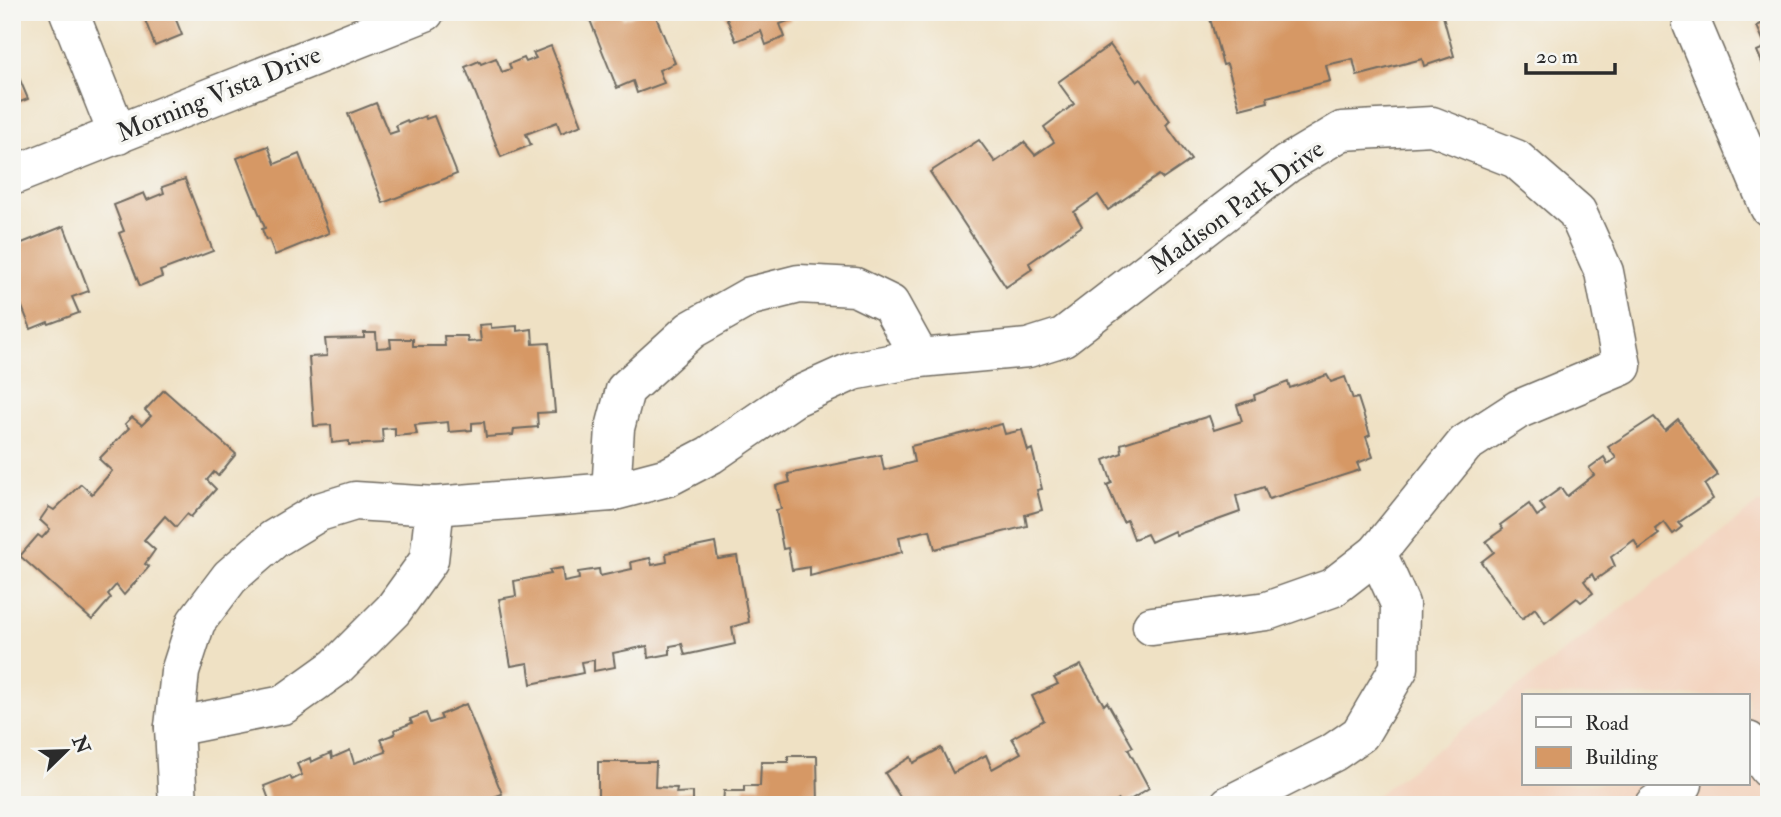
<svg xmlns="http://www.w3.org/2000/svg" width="1781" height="817" font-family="'IM FELL Double Pica',serif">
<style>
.built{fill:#f3d4bf;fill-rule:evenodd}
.building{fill:#d69865}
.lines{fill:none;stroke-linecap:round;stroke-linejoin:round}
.minor-casing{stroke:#706b61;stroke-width:41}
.minor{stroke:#fff;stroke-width:38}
.labels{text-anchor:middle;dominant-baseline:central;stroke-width:7;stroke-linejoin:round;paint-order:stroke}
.street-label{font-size:26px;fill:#2b2b2b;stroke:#f6f6f2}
</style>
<rect width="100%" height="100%" fill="#f6f6f2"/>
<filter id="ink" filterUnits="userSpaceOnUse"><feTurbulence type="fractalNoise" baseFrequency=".0143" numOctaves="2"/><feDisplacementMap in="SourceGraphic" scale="14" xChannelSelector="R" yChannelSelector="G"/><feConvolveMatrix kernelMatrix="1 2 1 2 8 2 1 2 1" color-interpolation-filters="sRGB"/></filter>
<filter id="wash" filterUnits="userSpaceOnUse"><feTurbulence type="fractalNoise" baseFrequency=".00686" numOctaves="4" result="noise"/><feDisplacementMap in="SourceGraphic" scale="28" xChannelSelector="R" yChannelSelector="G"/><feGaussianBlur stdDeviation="1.57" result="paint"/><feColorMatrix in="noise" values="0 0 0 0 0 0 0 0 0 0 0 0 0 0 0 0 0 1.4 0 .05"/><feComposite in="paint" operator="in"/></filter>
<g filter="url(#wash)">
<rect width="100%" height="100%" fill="#efe1c4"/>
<path class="built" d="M1760,502L1769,513V805H1364ZM1524,696H1748V784H1524Z"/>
<g id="blocks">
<g class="building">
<polygon points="142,12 173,12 182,35 155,46"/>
<polygon points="609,12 620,12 623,19 641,12 654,12 675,63 659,70 664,83 637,93 633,81 617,88 590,20"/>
<polygon points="724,12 788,12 791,20 780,24 785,37 766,45 761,31 736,41"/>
<polygon points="1214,12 1452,12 1443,16 1454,56 1424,66 1422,59 1357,76 1353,59 1326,65 1330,81 1267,97 1268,102 1240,109 1227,64 1223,65 1209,15 1214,14"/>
<polygon points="1764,12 1769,12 1769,71 1766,72 1757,51 1766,47 1757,26 1767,21"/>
<polygon points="1110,45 1137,82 1141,79 1170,121 1166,125 1191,160 1163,179 1159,175 1108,210 1098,195 1074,212 1082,226 1029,263 1032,269 1006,287 930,172 979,140 995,162 1024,142 1035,155 1054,142 1044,127 1074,104 1058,82"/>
<polygon points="551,46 582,125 561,133 557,122 526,134 531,145 501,157 465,67 479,61 481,64 496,58 502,72 511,69 509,64 524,58 526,62 536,58 533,53"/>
<polygon points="15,68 28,99 12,105 12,69"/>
<polygon points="376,103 389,134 398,131 396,125 407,120 408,123 425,116 426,119 434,116 457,174 383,203 348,114"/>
<polygon points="268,146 275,164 299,154 329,233 275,255 269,239 266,240 262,229 265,228 237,158"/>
<polygon points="185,179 213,251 160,271 162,277 140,286 119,233 124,231 114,205 144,193 147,200 164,193 162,187"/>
<polygon points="64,226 89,291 72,297 79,313 49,324 48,322 31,329 12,282 12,247"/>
<polygon points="491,324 491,328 517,326 517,331 532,329 533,344 549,343 555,412 537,413 538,427 514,429 513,435 486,437 484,422 472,423 472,430 449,432 448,422 415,425 417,434 395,436 395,428 382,429 383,443 349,445 349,441 332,443 331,425 314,426 309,357 327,356 325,339 364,338 364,333 376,333 377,348 391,347 390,339 413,339 413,346 445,346 444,336 467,336 468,342 481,341 479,325"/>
<polygon points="1327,375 1331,382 1345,377 1353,399 1358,398 1370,435 1366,437 1373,457 1357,463 1360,470 1269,499 1264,487 1236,496 1240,512 1176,535 1174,531 1151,542 1147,534 1134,539 1127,520 1123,522 1107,485 1112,483 1104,460 1122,453 1121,444 1209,416 1214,430 1242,421 1237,405 1255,399 1254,395 1288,382 1290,388"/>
<polygon points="164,390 236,454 218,476 214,472 207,480 216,489 191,517 187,514 176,527 165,516 144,540 155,550 145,564 149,567 124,595 116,585 108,594 111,598 92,620 20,556 38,535 42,538 50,529 40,520 49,507 54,510 81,484 92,494 112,471 99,459 129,428 125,424 132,417 142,425 151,416 145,410"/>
<polygon points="1654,417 1665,430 1678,419 1718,475 1705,485 1713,499 1678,523 1682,527 1673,534 1664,522 1655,529 1659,534 1639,549 1634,540 1611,557 1615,566 1595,580 1592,574 1584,581 1593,593 1581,602 1577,598 1545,623 1535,608 1522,619 1481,562 1494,552 1486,541 1503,529 1500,525 1529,504 1537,516 1545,510 1540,503 1561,488 1567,496 1594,475 1589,468 1604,457 1608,464 1616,458 1608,447"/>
<polygon points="1002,424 1005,434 1022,430 1028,451 1032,449 1042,489 1037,490 1042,510 1025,515 1027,526 935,549 930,530 899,537 902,552 810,576 810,567 792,570 788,548 783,549 776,510 781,509 776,486 790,482 788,474 881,455 884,470 914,462 911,446"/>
<polygon points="715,543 718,559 737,556 749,622 732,627 735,644 685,655 682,644 670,646 670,654 648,658 647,646 613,653 615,667 594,671 594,660 581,662 583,673 531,684 528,663 511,666 499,599 516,596 514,581 551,574 549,570 562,568 564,582 579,579 578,572 599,569 600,576 632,569 631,562 650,558 652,565 667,562 666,553"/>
<polygon points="1081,665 1104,705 1107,702 1133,747 1128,749 1149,788 1122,805 1119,800 1111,805 905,805 885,773 911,757 913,763 941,748 953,773 986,755 992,769 1021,753 1012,738 1044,720 1032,696 1058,684 1054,678"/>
<polygon points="466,704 502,794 472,805 271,805 264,786 290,776 292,780 302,775 297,764 310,758 311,762 331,753 332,758 350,750 354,763 386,752 381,739 395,734 394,730 412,723 410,719 426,713 430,723 442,719 440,715"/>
<polygon points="788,756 817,756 818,805 723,805 724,791 744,791 744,786 760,786 761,762 788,762"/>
<polygon points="598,762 656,762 655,787 677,788 676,793 693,792 693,805 598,805"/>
</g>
</g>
</g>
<g filter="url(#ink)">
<use href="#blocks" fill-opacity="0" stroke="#706b61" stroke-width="2"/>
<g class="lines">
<defs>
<g id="minor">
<polyline points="69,12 118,135"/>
<polyline points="1695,12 1692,24 1769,207"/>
<polyline points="12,176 425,12"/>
<polyline points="611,492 615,428 625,390 691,330 751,296 799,284 855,287 890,304 920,358"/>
<polyline points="174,727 283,705 336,667 393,610 429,560 435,506"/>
<polyline points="1748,741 1769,769"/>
<polyline points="178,805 174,727 180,672 196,622 230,577 274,539 319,512 355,501 435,506 611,492 668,477 710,455 793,398 853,371 920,358 1028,348 1063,337 1287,164 1342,131 1432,126 1516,159 1577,212 1604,272 1622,366 1519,409 1465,444 1377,553 1332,588 1267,611 1152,626"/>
<polyline points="1229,805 1334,752 1360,734 1399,668 1400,604 1377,553"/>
<polyline points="1654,805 1683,784"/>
</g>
</defs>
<use href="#minor" class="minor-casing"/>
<use href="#minor" class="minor"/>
</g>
</g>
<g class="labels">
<g class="street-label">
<text transform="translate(219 94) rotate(-22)">Morning Vista Drive</text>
<text transform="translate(1237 207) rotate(-36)">Madison Park Drive</text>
</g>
</g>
<rect width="1781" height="817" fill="none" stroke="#f6f6f2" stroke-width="42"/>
<rect x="1522" y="694" width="228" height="91" fill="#f6f6f2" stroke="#a5a5a2" stroke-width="2"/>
<rect x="1536" y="717" width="35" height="10" fill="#ffffff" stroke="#a5a5a2" stroke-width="2"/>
<text x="1585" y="730" font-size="21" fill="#2b2b2b">Road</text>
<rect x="1536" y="747" width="35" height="21" fill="#d69865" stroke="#a5a5a2" stroke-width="2"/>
<text x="1585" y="764" font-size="21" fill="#2b2b2b">Building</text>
<g transform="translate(66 751) rotate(67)" stroke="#f6f6f2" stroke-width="5" paint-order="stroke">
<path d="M0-5L12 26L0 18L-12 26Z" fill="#2b2b2b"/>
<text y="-10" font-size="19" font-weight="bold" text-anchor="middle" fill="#2b2b2b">N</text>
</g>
<path d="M1526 63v10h89v-10" fill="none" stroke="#2b2b2b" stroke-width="3.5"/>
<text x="1536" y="63" font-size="21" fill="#2b2b2b" stroke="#f6f6f2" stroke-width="5" paint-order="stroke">20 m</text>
</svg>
